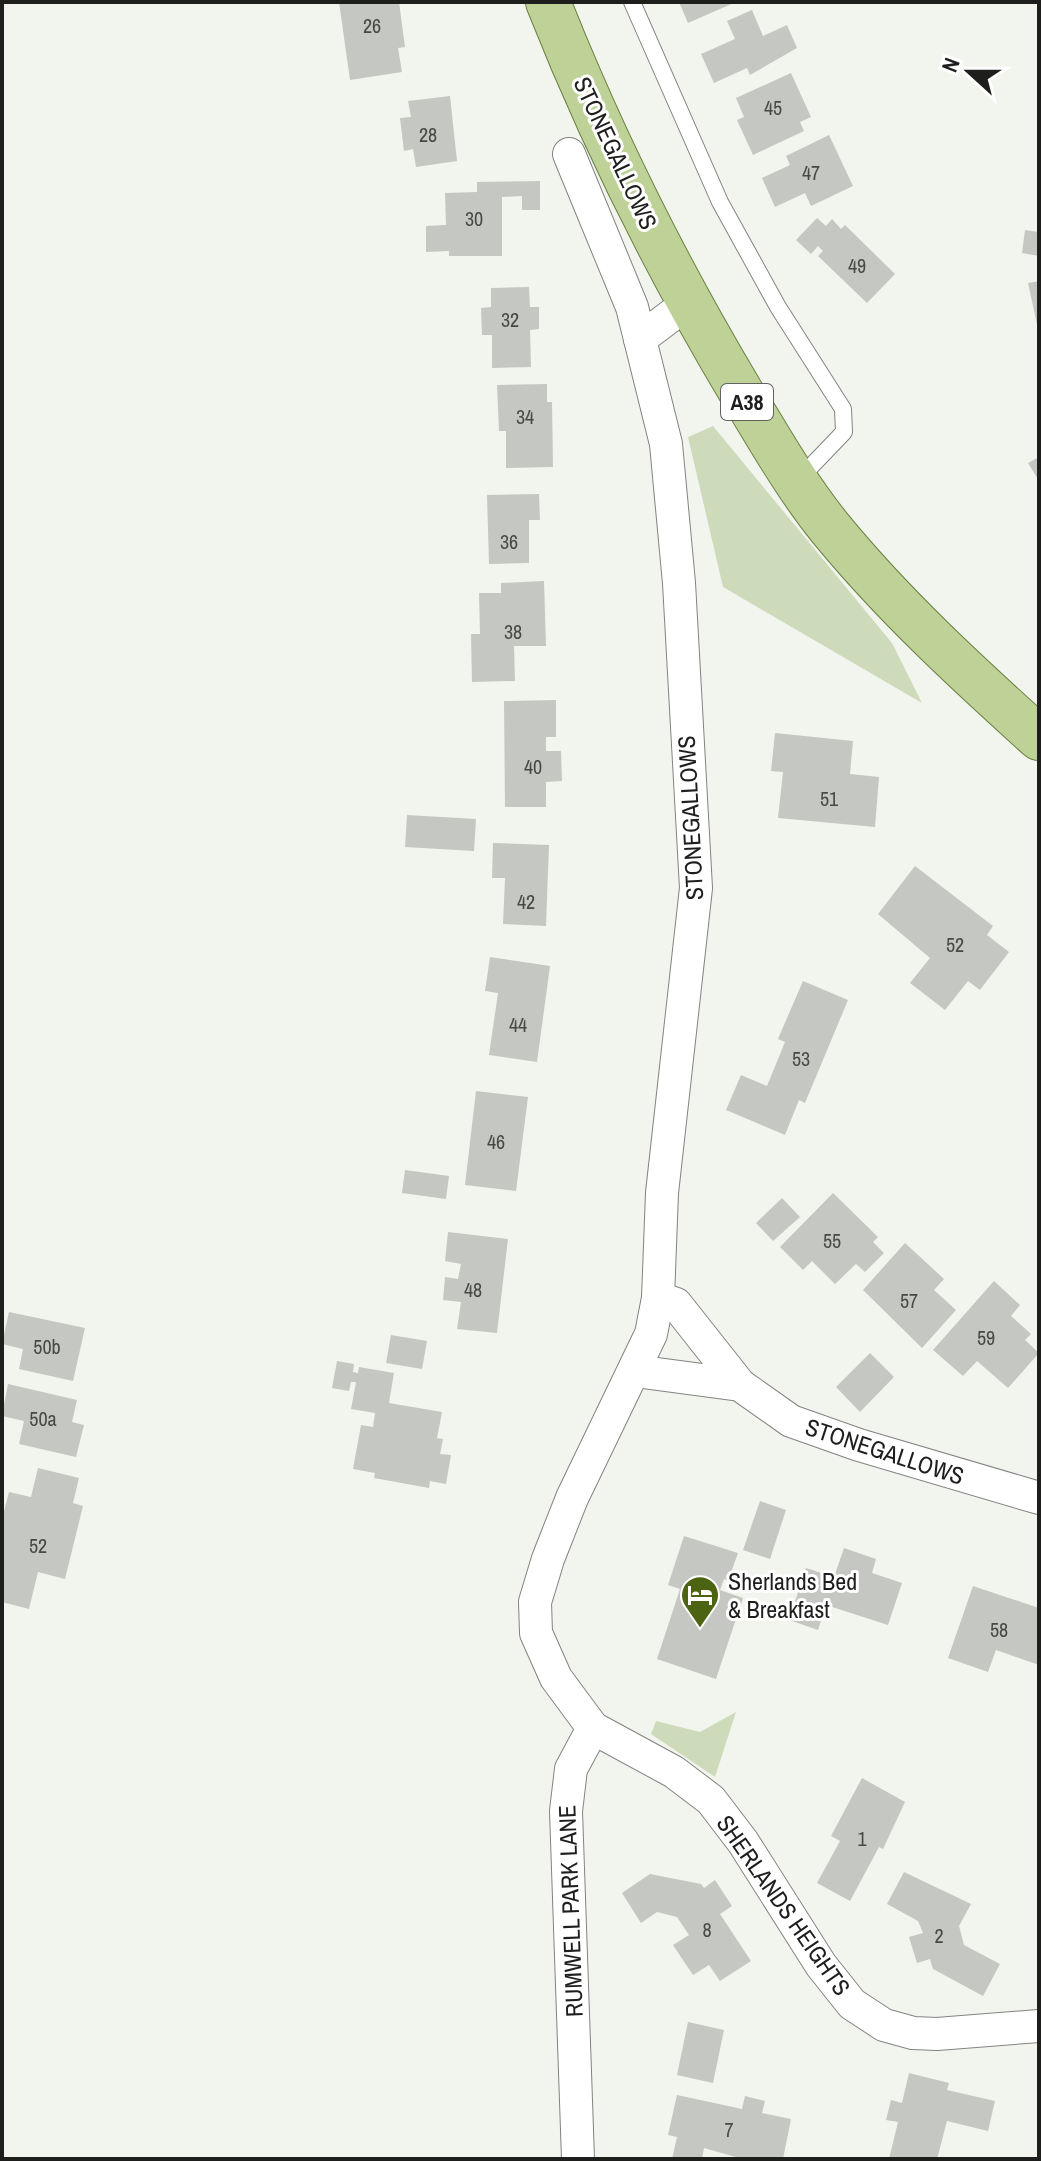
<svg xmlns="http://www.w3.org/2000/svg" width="1041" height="2161" font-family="'Archivo Narrow',sans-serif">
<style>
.green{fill:#cedbbb}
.building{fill:#c5c7c2}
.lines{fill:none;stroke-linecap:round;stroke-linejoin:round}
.lane-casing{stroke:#828480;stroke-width:18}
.street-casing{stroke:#828480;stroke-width:34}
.primary-casing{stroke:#6a8040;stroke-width:46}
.lane{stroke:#fff;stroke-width:16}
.street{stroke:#fff;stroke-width:32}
.primary{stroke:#bed298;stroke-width:44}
.labels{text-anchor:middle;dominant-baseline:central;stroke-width:6;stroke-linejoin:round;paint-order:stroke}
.number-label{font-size:20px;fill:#484946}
.shield{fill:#fff;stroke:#626261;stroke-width:2}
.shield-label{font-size:22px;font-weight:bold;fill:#1e1f1d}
.street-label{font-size:24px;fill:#1e1f1d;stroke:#fff}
.poi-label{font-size:24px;fill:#1e1f1d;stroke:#fff;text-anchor:start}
</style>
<rect width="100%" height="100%" fill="#f2f4ee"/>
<g class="green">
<polygon points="713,426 892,643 922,703 723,587 688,437"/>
<polygon points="736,1712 715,1777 651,1734 656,1721 700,1732"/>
</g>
<g class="building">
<polygon points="339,2 399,2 405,47 398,48 402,72 350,80"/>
<polygon points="679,2 736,2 688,23"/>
<polygon points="752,10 763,36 787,25 797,48 750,75 747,68 714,83 701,54 735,39 727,21"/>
<polygon points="791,73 811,117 800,122 804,131 753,155 737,120 744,117 736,98"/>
<polygon points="450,96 457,161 416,167 413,149 404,151 400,118 411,117 408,101"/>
<polygon points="829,135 853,186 811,206 805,193 775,207 762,178 790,165 786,156"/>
<polygon points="540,181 540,210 522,210 522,196 502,197 502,256 449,256 449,251 426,252 426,226 446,225 445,193 477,192 477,182"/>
<polygon points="817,218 826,226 832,219 841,229 845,225 895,274 867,303 818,256 823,251 818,246 811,254 796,240"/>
<polygon points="1025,230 1039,232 1039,256 1022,253"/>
<polygon points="1039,281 1039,329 1038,329 1028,283"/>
<polygon points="529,287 530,307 539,307 539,329 530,330 531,367 492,368 492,335 482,335 481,308 491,307 491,288"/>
<polygon points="547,384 547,402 552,402 553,467 506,468 506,431 499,431 497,385"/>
<polygon points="1039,457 1039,481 1028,463"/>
<polygon points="539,494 540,520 529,520 529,563 489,564 487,495"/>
<polygon points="544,581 546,646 514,646 515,681 472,682 471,634 480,634 479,593 501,593 501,583"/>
<polygon points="556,700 556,737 546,737 546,751 561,751 562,781 546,782 546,807 505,807 504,701"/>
<polygon points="775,733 853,741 850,774 879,777 875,827 778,818 783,772 771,771"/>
<polygon points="407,815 476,819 474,851 405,847"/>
<polygon points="493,843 549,845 546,926 503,924 505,878 492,878"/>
<polygon points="915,866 993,926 987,935 1009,952 980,990 968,981 945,1010 910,983 930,958 878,914"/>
<polygon points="490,957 550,966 537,1062 489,1055 498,993 485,991"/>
<polygon points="803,981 848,1000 805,1103 799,1100 785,1135 726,1110 741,1075 767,1086 785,1042 778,1039"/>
<polygon points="476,1091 528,1097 516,1191 465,1185"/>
<polygon points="405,1170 449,1176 446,1199 402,1193"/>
<polygon points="833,1193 878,1237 873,1242 884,1253 865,1272 856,1264 835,1284 812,1261 803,1270 780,1247"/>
<polygon points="782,1198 800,1217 773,1241 756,1223"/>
<polygon points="448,1232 508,1239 497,1333 457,1329 461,1302 443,1300 445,1277 458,1279 461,1264 445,1261"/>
<polygon points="905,1243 944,1279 934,1290 956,1310 922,1348 863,1290"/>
<polygon points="994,1281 1020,1305 1011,1316 1031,1334 1025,1340 1039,1353 1008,1388 977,1361 963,1376 933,1350"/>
<polygon points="9,1312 85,1328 73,1381 19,1369 23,1349 2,1344"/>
<polygon points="391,1335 427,1341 422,1369 386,1363"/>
<polygon points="870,1353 894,1377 860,1412 836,1387"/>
<polygon points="337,1361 354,1364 353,1372 358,1373 359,1367 394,1373 389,1403 442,1412 437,1438 443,1439 440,1454 451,1455 446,1484 430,1481 429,1488 374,1478 375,1473 353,1469 361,1425 373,1427 375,1413 351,1409 356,1382 351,1382 349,1391 332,1388"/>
<polygon points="8,1384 77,1400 72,1422 84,1425 76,1457 19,1444 24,1421 2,1416"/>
<polygon points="38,1468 79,1478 73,1503 83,1506 65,1579 38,1572 29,1609 2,1602 2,1519 9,1492 31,1497"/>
<polygon points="760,1501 786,1510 770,1559 743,1550"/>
<polygon points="684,1536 738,1553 728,1581 724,1579 720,1590 743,1598 716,1679 657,1659 680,1589 668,1585"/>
<polygon points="844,1548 876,1559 872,1573 902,1583 888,1625 826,1605 818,1630 789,1620 806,1568 834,1577"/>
<polygon points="973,1586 1039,1608 1039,1665 996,1650 988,1672 948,1658"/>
<polygon points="862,1778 905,1802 883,1849 879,1847 850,1901 817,1883 840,1841 831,1836"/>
<polygon points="904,1872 971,1904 959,1926 964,1945 1000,1964 983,1996 933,1969 930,1959 917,1963 909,1937 923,1933 918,1921 887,1904"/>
<polygon points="650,1874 701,1884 704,1888 715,1880 732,1906 720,1914 751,1961 720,1981 709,1965 693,1975 673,1945 689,1935 677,1917 657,1912 641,1923 622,1893"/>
<polygon points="688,2022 724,2030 713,2083 677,2075"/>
<polygon points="909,2073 949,2083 947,2090 995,2101 988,2131 947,2121 937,2159 889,2159 898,2122 886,2120 891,2100 902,2103"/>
<polygon points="677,2095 742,2109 745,2096 765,2101 762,2113 791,2119 783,2159 743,2159 704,2148 702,2159 672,2159 677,2137 668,2135"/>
</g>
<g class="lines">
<defs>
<polyline id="lane" points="632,2 720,202 778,307 843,409 844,432 797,481"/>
<g id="street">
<polyline points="569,154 632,307 666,444 679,583 696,888 662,1193 658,1298 651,1334 572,1498 548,1559 535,1602 536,1633 556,1678 593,1728 674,1772 711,1800 743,1842 821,1965 852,2004 884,2025 913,2033 937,2034 1039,2026"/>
<polyline points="640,339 688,303"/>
<polyline points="658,1298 676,1304 740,1385"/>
<polyline points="635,1371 740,1385 791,1421 859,1445 1039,1498"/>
<polyline points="578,2159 566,1811 571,1769 593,1728"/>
</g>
<path id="primary" d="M548,2C601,136 667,268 741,392C769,438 796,486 830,528C893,605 966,672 1039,738"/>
</defs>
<use href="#lane" class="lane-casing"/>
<use href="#street" class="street-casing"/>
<use href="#primary" class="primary-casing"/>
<use href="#lane" class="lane"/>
<use href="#street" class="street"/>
<use href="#primary" class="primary"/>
</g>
<defs>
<symbol id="hotel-pin" viewBox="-11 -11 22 30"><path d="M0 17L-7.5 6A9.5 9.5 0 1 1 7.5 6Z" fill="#4c6412" stroke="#fff"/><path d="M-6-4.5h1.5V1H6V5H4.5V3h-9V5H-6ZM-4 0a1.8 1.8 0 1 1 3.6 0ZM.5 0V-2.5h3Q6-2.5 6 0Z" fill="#fff"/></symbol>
</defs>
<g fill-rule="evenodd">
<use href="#hotel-pin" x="678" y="1573" width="44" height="60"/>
</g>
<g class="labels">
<g class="number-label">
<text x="372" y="25">26</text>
<text x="773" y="107">45</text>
<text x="428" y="134">28</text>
<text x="811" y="172">47</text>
<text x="474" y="218">30</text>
<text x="857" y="265">49</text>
<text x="510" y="319">32</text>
<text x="525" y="416">34</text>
<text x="509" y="541">36</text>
<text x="513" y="631">38</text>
<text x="533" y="766">40</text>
<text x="829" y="798">51</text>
<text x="526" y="901">42</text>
<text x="955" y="944">52</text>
<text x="518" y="1024">44</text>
<text x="801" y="1058">53</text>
<text x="496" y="1141">46</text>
<text x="832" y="1240">55</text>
<text x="473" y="1289">48</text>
<text x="909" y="1300">57</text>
<text x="986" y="1337">59</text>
<text x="47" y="1346">50b</text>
<text x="43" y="1418">50a</text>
<text x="38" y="1545">52</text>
<text x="999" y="1629">58</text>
<text x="862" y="1838">1</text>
<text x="707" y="1929">8</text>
<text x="939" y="1935">2</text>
<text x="729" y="2129">7</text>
</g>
<rect class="shield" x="721" y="384" width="52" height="36" rx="6"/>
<g class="shield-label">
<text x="747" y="402">A38</text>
</g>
<g class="street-label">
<text transform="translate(616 153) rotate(65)">STONEGALLOWS</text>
<text transform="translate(690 818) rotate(-93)">STONEGALLOWS</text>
<text transform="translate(885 1451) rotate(18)">STONEGALLOWS</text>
<text transform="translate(784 1905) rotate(55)">SHERLANDS HEIGHTS</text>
<text transform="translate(570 1911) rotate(-92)">RUMWELL PARK LANE</text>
</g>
<g class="poi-label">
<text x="728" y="1581">Sherlands Bed<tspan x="728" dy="28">&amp; Breakfast</tspan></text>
</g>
</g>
<rect width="1041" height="2161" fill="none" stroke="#1e1f1d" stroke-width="8"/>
<g transform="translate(969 72) rotate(291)" stroke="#ffffff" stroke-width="6" paint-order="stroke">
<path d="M0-6L14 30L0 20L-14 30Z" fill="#1e1f1d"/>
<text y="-12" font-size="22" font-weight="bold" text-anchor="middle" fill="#1e1f1d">N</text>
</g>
</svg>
